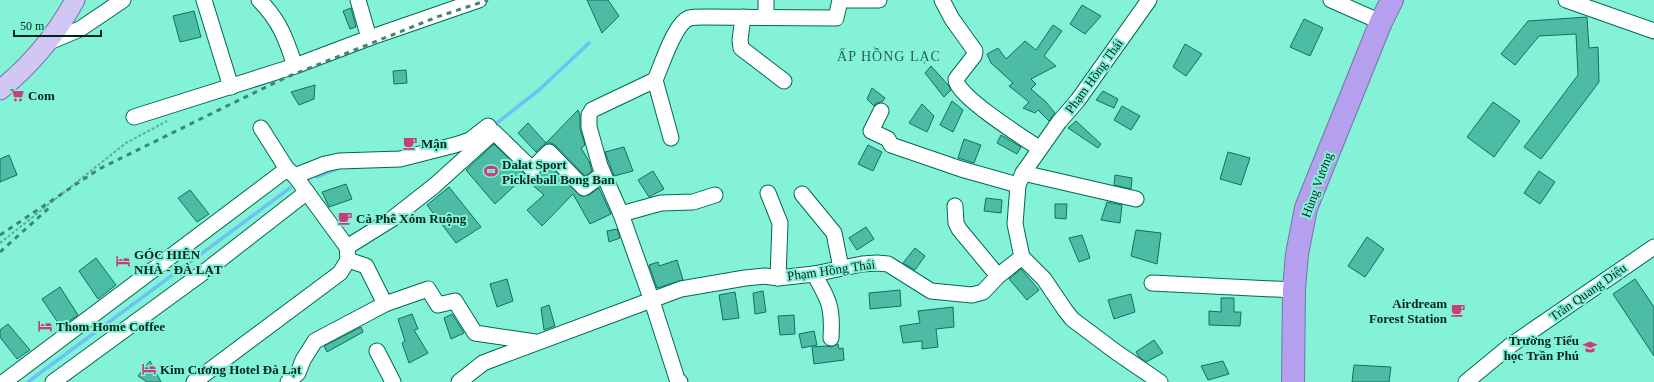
<svg xmlns="http://www.w3.org/2000/svg" width="1654" height="382" font-family="Georgia,serif">
<style>
.lines{fill:none;stroke-linecap:round;stroke-linejoin:round}
.stream{stroke:#6dc2f3;stroke-width:3.5}
.building{fill:#4cbda4;stroke:#11715e}
.minor-casing{stroke:#006856;stroke-width:17}
.major-casing{stroke:#7575a6;stroke-width:21}
.highway-casing{stroke:#7575a6;stroke-width:24}
.path{stroke:#59af9a;stroke-width:2;stroke-dasharray:3 2;stroke-linecap:butt}
.minor{stroke:#fff;stroke-width:15}
.major{stroke:#d2c6f5;stroke-width:19}
.highway{stroke:#b4a0ef;stroke-width:22}
.rail{stroke:#3e8675;stroke-width:3;stroke-dasharray:5 5;stroke-linecap:butt}
.labels{text-anchor:middle;dominant-baseline:central;stroke-width:4;stroke-linejoin:round;paint-order:stroke}
.street-label{font-size:13px;fill:#00251d;stroke:#84f2d7}
.poi-label{font-size:13px;font-weight:bold;fill:#00251d;stroke:#84f2d7;text-anchor:start}
.neighbourhood-label{font-size:14px;letter-spacing:1px;fill:#276254;stroke:#84f2d7}
</style>
<rect width="100%" height="100%" fill="#84f2d7"/>
<g class="lines">
<g class="stream">
<polyline points="493,126 539,90 589,43"/>
<polyline points="317,177 342,167"/>
<polyline points="28,382 290,188"/>
</g>
</g>
<g class="building">
<polygon points="587,0 608,0 619,16 602,33"/>
<polygon points="1082,5 1101,16 1085,34 1070,24"/>
<polygon points="351,8 356,27 350,29 343,11"/>
<polygon points="194,11 201,37 180,42 173,16"/>
<polygon points="1587,17 1589,48 1598,47 1599,82 1541,159 1524,147 1578,75 1576,34 1539,36 1515,65 1501,54 1528,21"/>
<polygon points="1304,19 1323,28 1310,56 1290,47"/>
<polygon points="1053,25 1062,31 1044,56 1056,66 1031,79 1036,84 1031,89 1046,102 1055,113 1049,121 1038,110 1035,113 1023,108 1029,102 1009,86 1013,83 991,63 987,54 998,48 1006,59 1025,41 1036,50"/>
<polygon points="1185,44 1202,54 1186,76 1173,67"/>
<polygon points="931,66 949,86 951,90 944,97 925,73"/>
<polygon points="406,70 407,83 394,84 393,71"/>
<polygon points="315,85 314,99 299,105 291,92"/>
<polygon points="872,88 885,98 882,102 876,103 874,106 867,99"/>
<polygon points="1103,91 1118,99 1114,108 1096,100"/>
<polygon points="952,101 963,110 953,132 940,125"/>
<polygon points="1493,102 1520,121 1494,157 1467,137"/>
<polygon points="922,104 934,116 927,132 909,123"/>
<polygon points="1122,106 1140,116 1131,130 1114,120"/>
<polygon points="578,110 580,115 580,129 585,145 581,148 589,161 592,171 585,176 555,145 551,143 546,143 536,152 518,133 528,123 546,143"/>
<polygon points="1076,121 1101,144 1098,148 1068,128"/>
<polygon points="1001,135 1021,147 1017,154 997,143"/>
<polygon points="964,139 981,145 974,163 958,158"/>
<polygon points="494,144 526,175 495,204 466,170"/>
<polygon points="868,145 882,152 873,171 858,164"/>
<polygon points="624,147 633,171 614,176 605,152"/>
<polygon points="1228,152 1250,158 1241,185 1220,179"/>
<polygon points="9,155 17,175 0,182 0,159"/>
<polygon points="549,165 581,196 589,195 599,188 611,214 590,224 573,194 542,226 527,210 544,195 529,182"/>
<polygon points="653,171 664,189 649,197 638,180"/>
<polygon points="1539,171 1555,182 1540,204 1524,193"/>
<polygon points="1115,175 1132,178 1131,189 1114,185"/>
<polygon points="346,184 352,199 329,207 322,192"/>
<polygon points="449,187 481,227 456,243 427,205"/>
<polygon points="190,190 209,214 197,222 178,198"/>
<polygon points="986,198 1002,200 1001,213 984,211"/>
<polygon points="1107,202 1122,205 1120,223 1101,220"/>
<polygon points="1055,204 1067,204 1066,219 1055,218"/>
<polygon points="866,227 874,239 857,250 849,238"/>
<polygon points="617,229 620,238 609,242 607,231"/>
<polygon points="1136,230 1161,233 1157,264 1131,256"/>
<polygon points="1082,235 1090,258 1079,262 1069,238"/>
<polygon points="1367,237 1384,249 1365,277 1348,266"/>
<polygon points="915,248 925,256 915,270 903,263"/>
<polygon points="96,258 116,285 98,299 79,271"/>
<polygon points="677,260 683,280 657,288 649,265 658,262 659,266"/>
<polygon points="1021,269 1039,290 1027,300 1009,279"/>
<polygon points="507,279 513,301 497,307 490,284"/>
<polygon points="1635,279 1654,307 1654,356 1613,294"/>
<polygon points="60,287 78,315 61,327 42,299"/>
<polygon points="900,290 901,306 870,309 869,293"/>
<polygon points="763,291 766,312 755,314 753,293"/>
<polygon points="735,292 739,318 723,320 719,295"/>
<polygon points="1131,294 1135,312 1114,319 1108,300"/>
<polygon points="1221,298 1234,298 1234,312 1241,312 1240,326 1209,325 1209,311 1221,312"/>
<polygon points="549,305 555,326 544,330 541,308"/>
<polygon points="953,307 954,327 936,329 938,347 922,349 922,341 903,343 900,326 920,323 918,311"/>
<polygon points="412,314 418,329 414,330 428,353 409,363 402,343 405,341 398,319"/>
<polygon points="452,314 464,333 451,339 444,318"/>
<polygon points="794,315 795,334 780,335 778,316"/>
<polygon points="8,324 30,350 17,359 0,337 0,330"/>
<polygon points="361,327 363,332 327,352 324,346"/>
<polygon points="814,331 817,345 802,348 799,334"/>
<polygon points="1154,340 1163,353 1146,362 1139,357 1136,352"/>
<polygon points="838,344 839,349 843,348 844,360 814,364 812,347 826,346 831,347"/>
<polygon points="150,361 161,382 147,382 138,376"/>
<polygon points="1223,361 1229,374 1208,380 1201,366"/>
<polygon points="1354,365 1391,367 1389,382 1352,382"/>
</g>
<g class="lines">
<defs>
<g id="minor">
<polyline points="204,0 231,87"/>
<path d="M259,0C280,21 286,39 295,66"/>
<polyline points="358,0 369,38"/>
<polyline points="766,0 766,17"/>
<path d="M942,0L952,19L975,51L974,56L956,79C954,94 1025,139 1039,148"/>
<polyline points="1331,0 1381,22"/>
<polyline points="1566,0 1654,31"/>
<polyline points="743,17 740,40 741,48 784,81"/>
<polyline points="47,43 80,29 123,0"/>
<polyline points="655,80 671,138"/>
<polyline points="881,111 871,131 888,139 891,145 961,169 1018,185"/>
<polyline points="134,117 295,66 369,38 479,0"/>
<polyline points="1023,173 1136,199"/>
<polyline points="295,176 325,164 339,161 400,159 455,145 470,140 488,126 489,127"/>
<polyline points="768,193 780,223 778,278"/>
<polyline points="802,194 834,233 841,268"/>
<polyline points="955,206 956,223 959,229 998,276"/>
<polyline points="621,214 661,203 693,202 715,195"/>
<polyline points="347,247 392,219 434,186 494,132 532,169 549,152 584,188 603,174"/>
<polyline points="1022,257 1044,279 1065,310 1072,319 1116,352 1160,382"/>
<polyline points="348,260 366,266 385,304"/>
<path d="M814,274C829,300 833,307 831,338"/>
<polyline points="1152,283 1294,290"/>
<polyline points="377,351 393,382"/>
<polyline points="4,382 287,169"/>
<polyline points="53,382 208,269 307,192"/>
<polyline points="194,382 340,273 348,260 347,247 295,176 287,169 261,128"/>
<polyline points="288,382 298,373 303,360 315,341 385,304 428,289 438,305 455,301 475,333 535,342"/>
<polyline points="459,382 483,363 496,358 681,289 745,278 765,276 778,278 814,274 862,264 877,263 888,264 931,291 972,295 983,292 998,276 1022,257 1015,224 1018,185 1023,173 1059,122 1078,100 1149,0"/>
<path d="M680,382L677,379L652,301L621,214L600,166L589,127V115L592,110L655,80C662,65 674,24 689,18C693,17 700,17 705,17L836,18L840,0H879"/>
<polyline points="1466,382 1511,345 1654,247"/>
</g>
<path id="major" d="M0,90C31,65 56,35 75,0"/>
<polyline id="highway" points="1293,382 1294,290 1297,254 1306,208 1381,22 1392,0"/>
</defs>
<use href="#minor" class="minor-casing"/>
<use href="#major" class="major-casing"/>
<use href="#highway" class="highway-casing"/>
<polyline class="path" points="0,243 126,143 167,121"/>
<use href="#minor" class="minor"/>
<use href="#major" class="major"/>
<use href="#highway" class="highway"/>
<g class="rail">
<polyline points="0,235 99,169 233,103 287,77 437,17 488,0"/>
<polyline points="0,252 49,208"/>
</g>
</g>
<defs>
<symbol id="supermarket-bare" viewBox="-9 -9 18 18"><path d="M-6-5.5h2.5l.6 2H6L4.5 2H-2.5L-4.4-4H-6ZM-1.5 3.2a1.3 1.3 0 1 0 .1 0ZM3 3.2a1.3 1.3 0 1 0 .1 0Z" fill="#c53e7d" stroke="#84f2d7" stroke-width="2.5" paint-order="stroke"/></symbol>
<symbol id="cafe-bare" viewBox="-9 -9 18 18"><path d="M-5.5-4.5H6V0H3Q3 3.5 0 3.5H-2.5Q-5.5 3.5-5.5 0ZM3-3.2v2h1.7v-2ZM-6 4.5H4V6H-6Z" fill="#c53e7d" stroke="#84f2d7" stroke-width="2.5" paint-order="stroke"/></symbol>
<symbol id="stadium-bare" viewBox="-9 -9 18 18"><path d="M0-5a6.5 5 0 1 0 0 10a6.5 5 0 1 0 0-10ZM-3.5-1.8h7v3.6h-7Z" fill="#c53e7d" stroke="#84f2d7" stroke-width="2.5" paint-order="stroke"/></symbol>
<symbol id="hotel-bare" viewBox="-9 -9 18 18"><path d="M-6-4.5h1.5V1H6V5H4.5V3h-9V5H-6ZM-4 0a1.8 1.8 0 1 1 3.6 0ZM.5 0V-2.5h3Q6-2.5 6 0Z" fill="#c53e7d" stroke="#84f2d7" stroke-width="2.5" paint-order="stroke"/></symbol>
<symbol id="school-bare" viewBox="-9 -9 18 18"><path d="M0-5L7-2L0 1L-7-2ZM-4 1L0 2.5L4 1V4Q0 6-4 4Z" fill="#c53e7d" stroke="#84f2d7" stroke-width="2.5" paint-order="stroke"/></symbol>
</defs>
<g fill-rule="evenodd">
<use href="#supermarket-bare" x="7" y="85" width="20" height="20"/>
<use href="#cafe-bare" x="400" y="133" width="20" height="20"/>
<use href="#stadium-bare" x="481" y="161" width="20" height="20"/>
<use href="#cafe-bare" x="335" y="208" width="20" height="20"/>
<use href="#hotel-bare" x="113" y="251" width="20" height="20"/>
<use href="#cafe-bare" x="1448" y="300" width="20" height="20"/>
<use href="#hotel-bare" x="35" y="316" width="20" height="20"/>
<use href="#school-bare" x="1580" y="337" width="20" height="20"/>
<use href="#hotel-bare" x="139" y="359" width="20" height="20"/>
</g>
<g class="labels">
<g class="street-label">
<text transform="translate(1094 76) rotate(-54)">Phạm Hồng Thái</text>
<text transform="translate(1317 185) rotate(-70)">Hùng Vương</text>
<text transform="translate(831 270) rotate(-8)">Phạm Hồng Thái</text>
<text transform="translate(1588 292) rotate(-35)">Trần Quang Diệu</text>
</g>
<g class="poi-label">
<text x="28" y="95">Com</text>
<text x="421" y="143">Mận</text>
<text x="502" y="164">Dalat Sport<tspan x="502" dy="15">Pickleball Bong Ban</tspan></text>
<text x="356" y="218">Cà Phê Xóm Ruộng</text>
<text x="134" y="254">GÓC HIÊN<tspan x="134" dy="15">NHÀ - ĐÀ LẠT</tspan></text>
<text x="1447" y="303" text-anchor="end">Airdream<tspan x="1447" dy="15">Forest Station</tspan></text>
<text x="56" y="326">Thom Home Coffee</text>
<text x="1579" y="340" text-anchor="end">Trường Tiểu<tspan x="1579" dy="15">học Trần Phú</tspan></text>
<text x="160" y="369">Kim Cương Hotel Đà Lạt</text>
</g>
<g class="neighbourhood-label">
<text x="889" y="56">ẤP HỒNG LẠC</text>
</g>
</g>
<path d="M14 30v6h87v-6" fill="none" stroke="#00251d" stroke-width="2"/>
<text x="20" y="30" font-size="12" fill="#00251d" stroke="#84f2d7" stroke-width="3" paint-order="stroke">50 m</text>
</svg>
